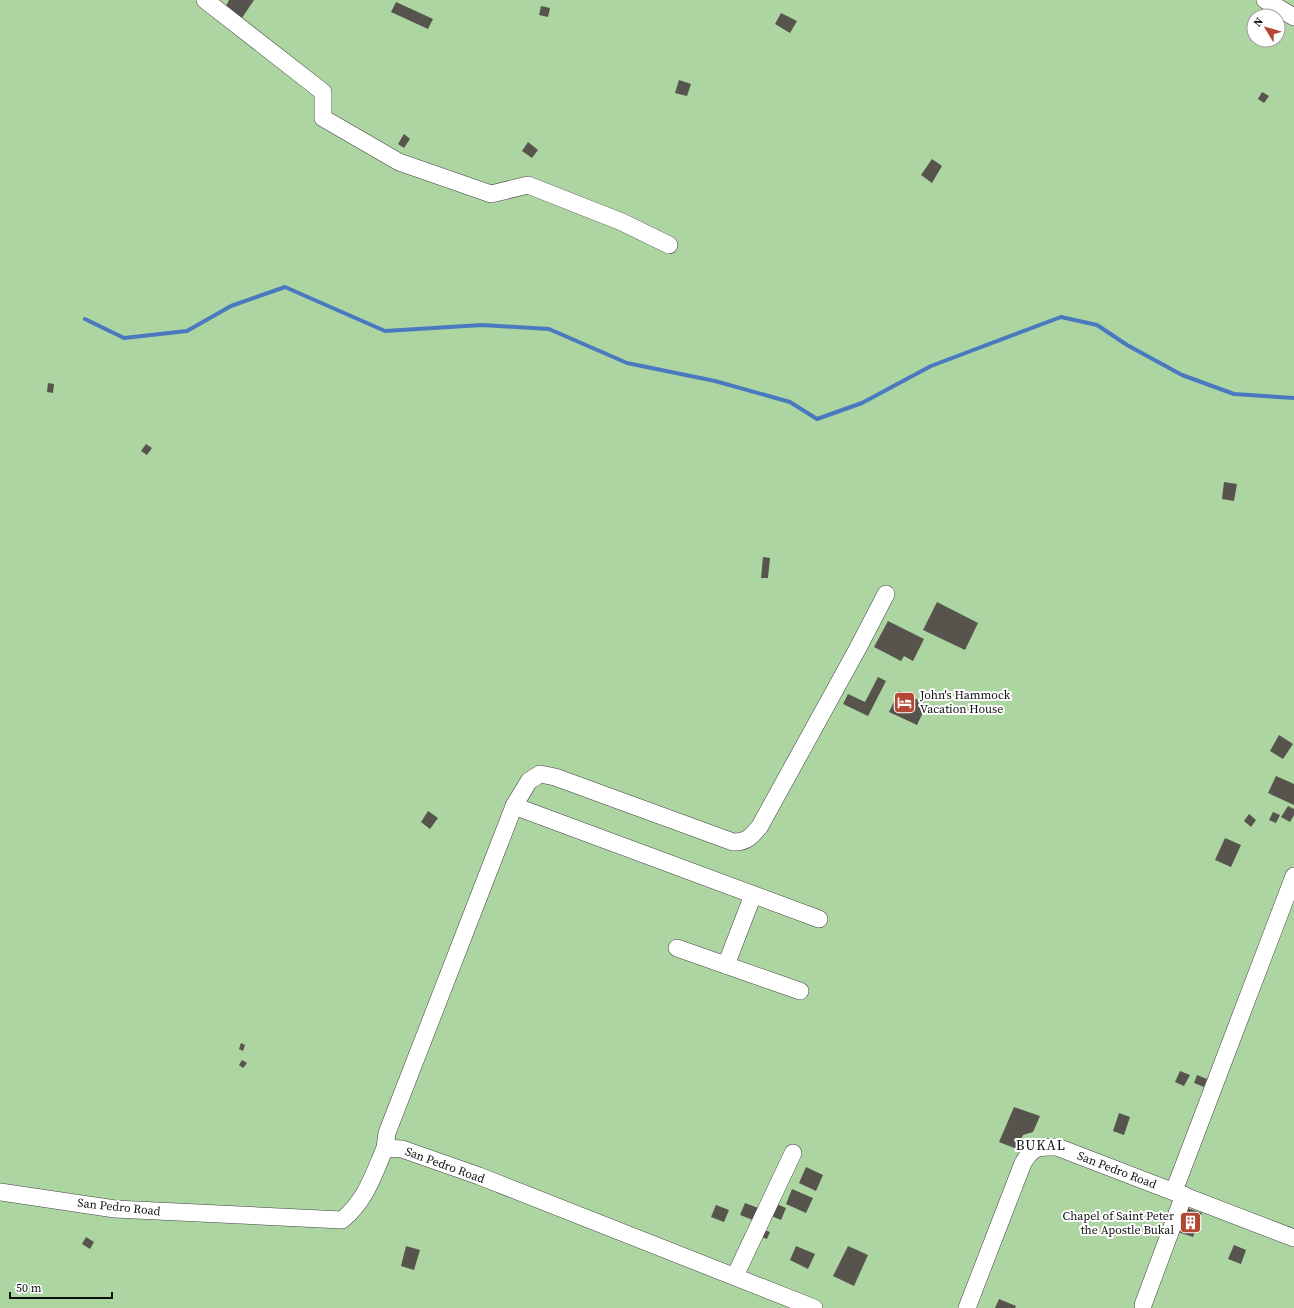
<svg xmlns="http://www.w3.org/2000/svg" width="1294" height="1308" font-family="'Source Serif 4',serif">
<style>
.forest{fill:#add5a1;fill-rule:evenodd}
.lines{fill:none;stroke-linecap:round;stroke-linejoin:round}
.stream{stroke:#4b79c0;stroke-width:4}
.building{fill:#57534d}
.minor-casing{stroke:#434343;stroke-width:18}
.minor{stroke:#fff;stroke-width:17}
.labels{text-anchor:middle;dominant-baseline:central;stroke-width:4;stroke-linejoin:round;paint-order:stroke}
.poi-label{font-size:12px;fill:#101010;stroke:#fff;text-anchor:start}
.street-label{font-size:12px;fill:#101010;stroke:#fff}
.quarter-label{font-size:14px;letter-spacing:1px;fill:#101010;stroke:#fff}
</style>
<rect width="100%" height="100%" fill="#fefef4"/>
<path class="forest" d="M0,0H1294V1308H0ZM1254,16H1278V40H1254Z"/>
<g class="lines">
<polyline class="stream" points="85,319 124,338 187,331 231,306 285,287 385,331 482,325 549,329 627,363 715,381 790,402 817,419 862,403 931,366 1061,317 1097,325 1127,345 1182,375 1234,394 1294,398"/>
</g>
<g class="building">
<polygon points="229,0 254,0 242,18 225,8"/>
<polygon points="396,2 433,19 428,29 391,12"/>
<polygon points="541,6 550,8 548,17 539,15"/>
<polygon points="781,13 797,21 790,33 775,24"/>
<polygon points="679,80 691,84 687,96 675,93"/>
<polygon points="1262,92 1269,96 1264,103 1258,99"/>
<polygon points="404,134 410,139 404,148 398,144"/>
<polygon points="528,142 538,150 532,158 522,151"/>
<polygon points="932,159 942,166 932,183 921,175"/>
<polygon points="48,383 54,384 53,393 47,392"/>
<polygon points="146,444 152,448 147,455 141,451"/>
<polygon points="1224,482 1237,484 1234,501 1222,499"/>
<polygon points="763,557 770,558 768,578 761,578"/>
<polygon points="937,602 978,623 965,650 923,630"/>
<polygon points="888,621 924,639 913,661 904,656 901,661 874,647"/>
<polygon points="878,677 886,681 868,716 843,704 848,694 865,702"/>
<polygon points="899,691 927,704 917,725 889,712"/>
<polygon points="1279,735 1293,744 1283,759 1270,751"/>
<polygon points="1276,776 1294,784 1294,805 1268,793"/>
<polygon points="1288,806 1294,809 1294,815 1290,822 1281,817"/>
<polygon points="428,811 438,818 430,829 421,822"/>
<polygon points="1273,812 1280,815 1276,823 1269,820"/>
<polygon points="1249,814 1256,820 1251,827 1244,821"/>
<polygon points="1225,838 1241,845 1231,867 1215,860"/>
<polygon points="241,1043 245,1045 243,1051 239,1049"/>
<polygon points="242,1060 247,1063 243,1068 239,1065"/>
<polygon points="1180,1071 1190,1075 1184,1086 1175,1082"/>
<polygon points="1197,1075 1207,1079 1204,1087 1194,1083"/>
<polygon points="1014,1107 1040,1116 1033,1132 1023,1135 1017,1149 999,1142"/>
<polygon points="1119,1113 1130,1117 1124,1135 1113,1131"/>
<polygon points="806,1167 823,1175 816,1191 799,1183"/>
<polygon points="792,1189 813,1198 806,1213 786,1204"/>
<polygon points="772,1202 786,1208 781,1220 767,1214"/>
<polygon points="745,1203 758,1208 753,1220 740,1215"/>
<polygon points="716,1205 729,1210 724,1222 711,1217"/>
<polygon points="1187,1208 1202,1213 1193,1237 1178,1232"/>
<polygon points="761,1229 770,1232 767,1239 759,1236"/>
<polygon points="86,1237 94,1242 90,1249 82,1244"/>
<polygon points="1234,1245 1246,1250 1241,1264 1228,1259"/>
<polygon points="406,1246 420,1250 414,1270 401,1266"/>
<polygon points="796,1246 815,1254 808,1269 790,1260"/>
<polygon points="848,1246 868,1255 854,1286 833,1276"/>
<polygon points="999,1299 1016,1306 1015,1308 995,1308"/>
</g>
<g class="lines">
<defs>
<g id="minor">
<polyline points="205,0 323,92 323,118 399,162 491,194 528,185 622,222 669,245"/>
<polyline points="1265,0 1294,17"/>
<polyline points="514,806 819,919"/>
<polyline points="677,948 800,991"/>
<polyline points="726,965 753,895"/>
<path d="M385,1148L387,1133L514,806L529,781L540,774L555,777L733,842C746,843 752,836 760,826L858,648L886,594"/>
<polyline points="1174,1191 1294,876"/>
<path d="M0,1192L115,1209L342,1220C366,1200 373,1176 385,1148L402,1149L479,1176L814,1308"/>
<polyline points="735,1276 793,1153"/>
<polyline points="1143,1305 1184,1195"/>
<path d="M967,1308L1023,1163C1033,1146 1038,1147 1057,1147L1294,1238"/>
</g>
</defs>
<use href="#minor" class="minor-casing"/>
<use href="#minor" class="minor"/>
</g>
<defs>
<symbol id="hotel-square" viewBox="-11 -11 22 22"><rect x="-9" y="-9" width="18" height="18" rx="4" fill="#b34935" stroke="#fff"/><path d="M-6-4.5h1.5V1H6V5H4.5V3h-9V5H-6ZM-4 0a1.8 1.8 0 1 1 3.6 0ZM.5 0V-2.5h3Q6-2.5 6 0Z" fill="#fff"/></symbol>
<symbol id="building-square" viewBox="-11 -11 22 22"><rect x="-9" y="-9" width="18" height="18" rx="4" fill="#b34935" stroke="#fff"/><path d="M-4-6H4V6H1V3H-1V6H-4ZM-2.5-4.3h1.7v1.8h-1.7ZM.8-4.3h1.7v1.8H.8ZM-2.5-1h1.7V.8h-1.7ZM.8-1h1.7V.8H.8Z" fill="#fff"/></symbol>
</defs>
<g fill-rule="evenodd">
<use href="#hotel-square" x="892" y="690" width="25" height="25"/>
<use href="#building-square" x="1178" y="1210" width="25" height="25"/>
</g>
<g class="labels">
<g class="poi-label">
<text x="920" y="695">John's Hammock<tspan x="920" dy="14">Vacation House</tspan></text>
<text x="1174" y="1216" text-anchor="end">Chapel of Saint Peter<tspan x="1174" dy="14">the Apostle Bukal</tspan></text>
</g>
<g class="street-label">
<text transform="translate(445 1165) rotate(20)">San Pedro Road</text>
<text transform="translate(1117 1170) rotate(21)">San Pedro Road</text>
<text transform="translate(119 1207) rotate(6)">San Pedro Road</text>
</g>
<g class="quarter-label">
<text x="1041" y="1145">BUKAL</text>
</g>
</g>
<g transform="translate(1266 28) rotate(308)"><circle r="19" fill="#ffffff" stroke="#9f9f9f"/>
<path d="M0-3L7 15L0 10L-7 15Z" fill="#b34935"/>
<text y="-6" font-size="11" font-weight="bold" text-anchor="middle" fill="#101010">N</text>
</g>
<path d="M10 1292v6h102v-6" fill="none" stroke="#101010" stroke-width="2"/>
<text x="16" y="1292" font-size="12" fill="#101010" stroke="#ffffff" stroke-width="3" paint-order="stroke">50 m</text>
</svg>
